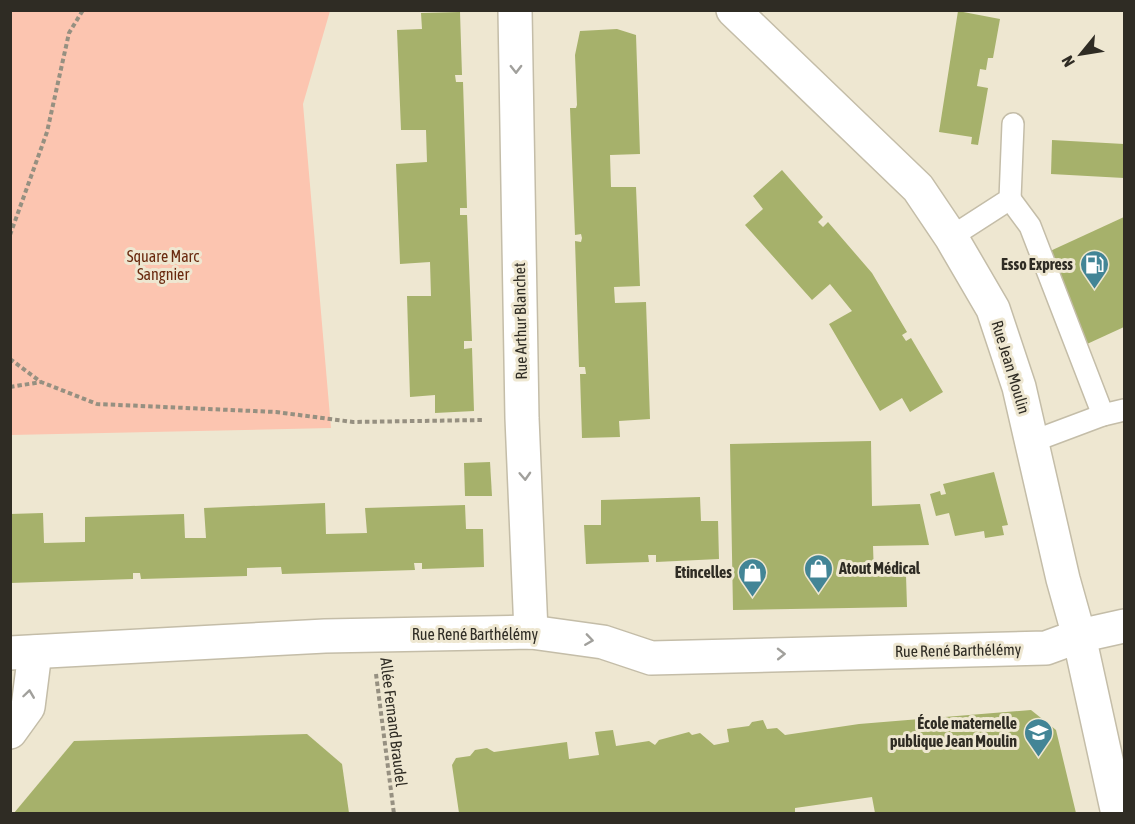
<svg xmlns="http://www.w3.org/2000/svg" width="1135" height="824" font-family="'Asap Condensed',sans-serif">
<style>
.green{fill:#fcc5b0}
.building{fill:#a6b16b}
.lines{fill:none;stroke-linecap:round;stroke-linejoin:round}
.lane-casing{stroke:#c4bda8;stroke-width:24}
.street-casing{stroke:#c4bda8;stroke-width:36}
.secondary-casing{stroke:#c4bda8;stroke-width:36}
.path{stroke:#969081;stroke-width:4;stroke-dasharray:4.5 3;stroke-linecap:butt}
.lane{stroke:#fff;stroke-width:21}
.street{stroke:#fff;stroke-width:33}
.secondary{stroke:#fff;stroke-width:33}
.oneway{stroke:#a1a09c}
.labels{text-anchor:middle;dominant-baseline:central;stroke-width:6;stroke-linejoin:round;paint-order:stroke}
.park-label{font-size:16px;fill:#69290e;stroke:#eee7d1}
.poi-label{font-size:16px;font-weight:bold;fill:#2f2c24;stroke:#eee7d1;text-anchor:end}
.street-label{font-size:16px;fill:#2f2c24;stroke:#eee7d1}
</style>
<rect width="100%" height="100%" fill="#eee7d1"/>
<polygon class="green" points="10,11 330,11 303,104 331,428 11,435"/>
<g class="building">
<polygon points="958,11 1000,19 993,58 988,58 986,70 980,69 977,86 988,88 978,145 971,144 972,137 939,132"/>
<polygon points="460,12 462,75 455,75 456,82 463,82 467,208 460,208 460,215 467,215 472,341 464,341 464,349 472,348 474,411 435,413 435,395 410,397 407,296 431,296 430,262 400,264 396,164 427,162 426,130 401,130 397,30 422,29 421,13"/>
<polygon points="617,29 636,35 640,154 610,155 611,187 636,187 640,286 614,287 615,303 646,302 650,419 619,421 620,437 582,438 580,374 586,374 585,367 579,367 575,241 581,242 582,238 581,234 575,235 570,108 576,108 577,105 575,55 580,31"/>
<polygon points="1052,140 1124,144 1124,178 1051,174"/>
<polygon points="782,170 823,217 818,222 823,227 828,222 872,273 907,332 902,335 906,341 911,338 943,392 910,412 902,398 880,411 829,324 852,311 830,284 812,300 745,225 763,209 753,196"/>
<polygon points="1124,217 1124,327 1087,344 1048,252"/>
<polygon points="871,441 872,506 920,504 929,545 873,546 874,575 906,575 907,607 733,610 730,444"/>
<polygon points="490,462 492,496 465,496 464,463"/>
<polygon points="994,472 1008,525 1002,526 1004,535 985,538 984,531 955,536 949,513 936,516 930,494 940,491 941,495 946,494 943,484"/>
<polygon points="700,497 701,521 718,521 719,559 656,562 656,555 648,555 649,562 586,564 584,525 601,525 601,500"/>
<polygon points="325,503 326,534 367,533 365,508 465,505 466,529 483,529 484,567 422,569 422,563 414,563 415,570 282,574 281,567 247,568 247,576 141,579 140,573 133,573 133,579 10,583 10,514 43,513 44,543 85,542 85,517 184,514 185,538 206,538 204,508"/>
<polygon points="1031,710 1056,730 1076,813 875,813 872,797 795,808 795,813 459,813 452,765 456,758 470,756 475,750 487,748 494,752 567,742 569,759 599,755 595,732 613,730 616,746 649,741 655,745 659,740 689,732 692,735 700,733 714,745 729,742 727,729 749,726 752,722 763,720 767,729 777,728 785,735 859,724"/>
<polygon points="307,734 342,764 349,813 14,813 74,741"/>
</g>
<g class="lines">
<defs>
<g id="lane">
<polyline points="1010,199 1030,226 1103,415"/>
<polyline points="951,237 1010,199 1013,124"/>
<polyline points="1031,442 1103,415 1124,410"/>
</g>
<g id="street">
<polyline points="515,10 522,418 531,632"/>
<polyline points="10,653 325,636 531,632 603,642 651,658 1046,648 1079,636 1124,626"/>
<polyline points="10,732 28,707 35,652"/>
</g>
<polyline id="secondary" points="733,10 918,188 951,237 993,309 1019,387 1063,579 1079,636 1118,814"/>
</defs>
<use href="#lane" class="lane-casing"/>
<use href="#street" class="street-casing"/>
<use href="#secondary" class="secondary-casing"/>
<g class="path">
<polyline points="10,235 47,132 69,33 83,10"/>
<polyline points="10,359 41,382 97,404 276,412 353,422 483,420"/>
<polyline points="10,387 41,382"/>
<polyline points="376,674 394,814"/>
</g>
<use href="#lane" class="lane"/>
<use href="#street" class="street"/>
<use href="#secondary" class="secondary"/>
</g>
<defs><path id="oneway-chevron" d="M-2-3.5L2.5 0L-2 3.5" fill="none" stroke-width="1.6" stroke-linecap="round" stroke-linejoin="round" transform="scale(1.5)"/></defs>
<g class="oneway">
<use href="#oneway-chevron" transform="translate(516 69) rotate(89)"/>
<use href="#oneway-chevron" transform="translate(525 476) rotate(87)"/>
<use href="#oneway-chevron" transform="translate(589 640) rotate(8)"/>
<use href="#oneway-chevron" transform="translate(781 654) rotate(-1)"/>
<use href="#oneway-chevron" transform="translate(29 694) rotate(-82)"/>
</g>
<defs>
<symbol id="fuel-pin" viewBox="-11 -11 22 30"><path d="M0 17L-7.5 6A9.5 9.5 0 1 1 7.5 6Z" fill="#438596" stroke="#eee7d1"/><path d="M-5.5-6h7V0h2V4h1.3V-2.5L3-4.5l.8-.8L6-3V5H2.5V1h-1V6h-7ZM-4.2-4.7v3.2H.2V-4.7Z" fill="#fff"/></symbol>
<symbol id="shop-pin" viewBox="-11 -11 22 30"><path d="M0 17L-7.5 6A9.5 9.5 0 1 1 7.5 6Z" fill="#438596" stroke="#eee7d1"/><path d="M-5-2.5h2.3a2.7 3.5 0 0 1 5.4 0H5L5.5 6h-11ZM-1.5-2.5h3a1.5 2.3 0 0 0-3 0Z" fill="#fff"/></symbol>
<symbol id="school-pin" viewBox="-11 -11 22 30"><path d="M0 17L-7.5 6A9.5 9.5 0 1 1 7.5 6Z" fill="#438596" stroke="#eee7d1"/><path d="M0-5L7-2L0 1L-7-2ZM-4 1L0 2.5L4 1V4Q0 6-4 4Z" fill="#fff"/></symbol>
</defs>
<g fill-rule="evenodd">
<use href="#fuel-pin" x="1078" y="248" width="33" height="45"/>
<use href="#shop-pin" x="802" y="552" width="33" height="45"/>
<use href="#shop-pin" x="736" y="556" width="33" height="45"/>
<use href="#school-pin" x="1022" y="716" width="33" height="45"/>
</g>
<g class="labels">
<g class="park-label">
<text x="163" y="256">Square Marc<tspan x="163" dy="18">Sangnier</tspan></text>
</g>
<g class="poi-label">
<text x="1073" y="264">Esso Express</text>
<text x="839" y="568" text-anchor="start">Atout Médical</text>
<text x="732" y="572">Etincelles</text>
<text x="1017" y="723">École maternelle<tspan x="1017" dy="18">publique Jean Moulin</tspan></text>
</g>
<g class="street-label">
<text transform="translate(520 321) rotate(-91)">Rue Arthur Blanchet</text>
<text transform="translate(1011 367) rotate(73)">Rue Jean Moulin</text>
<text x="475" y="634">Rue René Barthélémy</text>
<text transform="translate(958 650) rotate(-1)">Rue René Barthélémy</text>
<text transform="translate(394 722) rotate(83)">Allée Fernand Braudel</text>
</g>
</g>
<rect width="1135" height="824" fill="none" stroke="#2f2c24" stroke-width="24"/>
<g transform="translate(1081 54) rotate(240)" stroke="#eee7d1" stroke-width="4.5" paint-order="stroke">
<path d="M0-4.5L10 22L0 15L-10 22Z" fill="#2f2c24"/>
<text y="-9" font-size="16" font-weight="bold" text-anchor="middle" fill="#2f2c24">N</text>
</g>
</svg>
